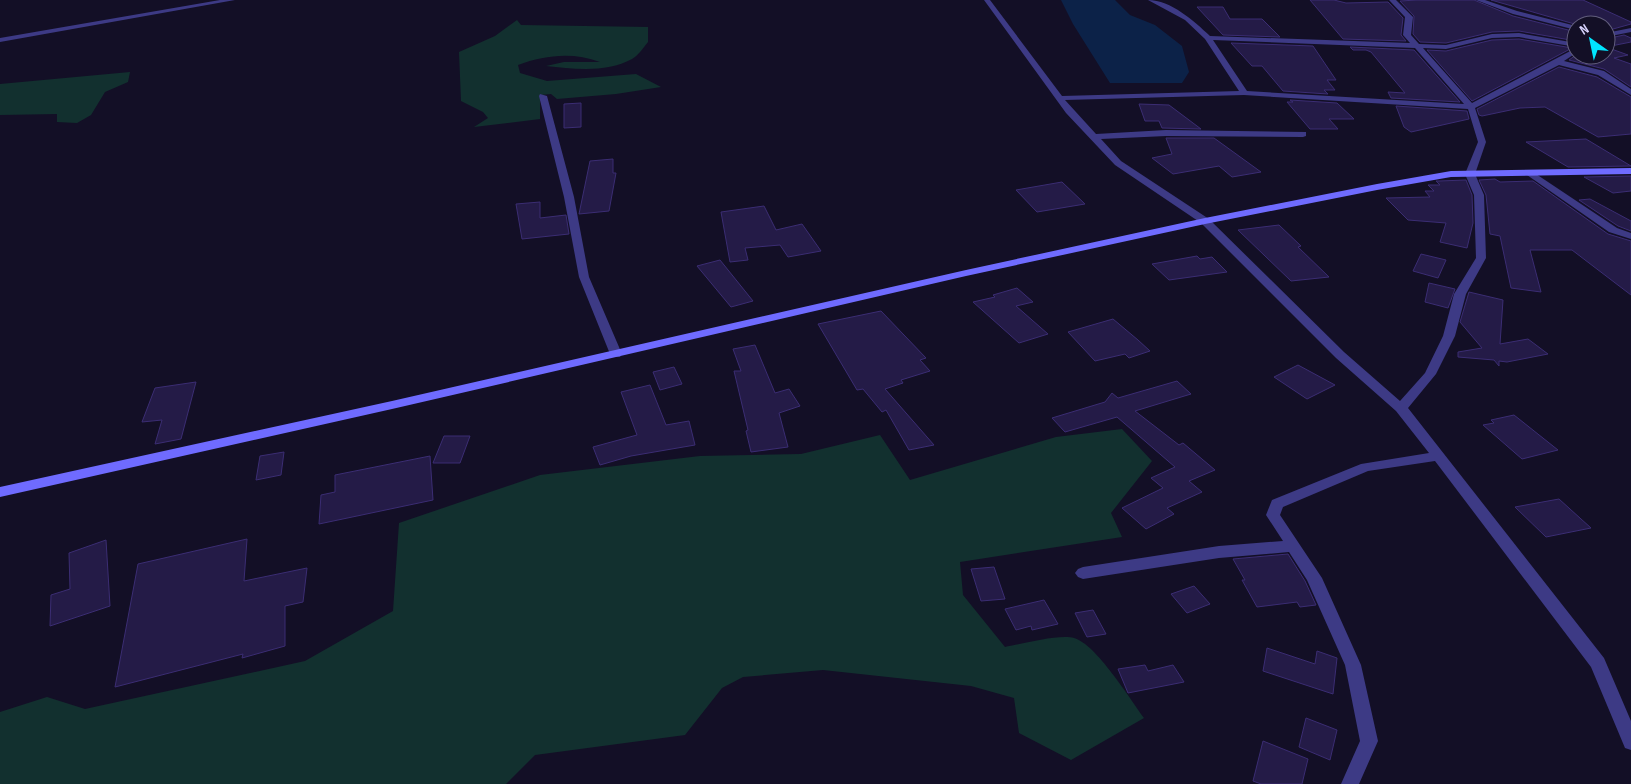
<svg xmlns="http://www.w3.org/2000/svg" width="1631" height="784" font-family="'Sofia Sans Condensed',sans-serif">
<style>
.green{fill:#12302f}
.water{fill:#0c2248}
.building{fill:#241b47;stroke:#3b2d73}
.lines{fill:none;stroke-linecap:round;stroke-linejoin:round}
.street{fill:#3d3a85;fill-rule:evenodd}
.secondary{fill:#6f6bff;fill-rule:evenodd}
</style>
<rect width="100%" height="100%" fill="#130f26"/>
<g class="green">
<path d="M517,20L521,25L648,27V42C644,47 638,56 632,59C607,73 574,69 546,66L564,62H600C573,52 545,55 518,65L520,73L547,81L636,74L661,87L616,94L557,99L551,94L540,95V119L474,127L488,118L483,112L461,101L459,52L495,36Z"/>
<polygon points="130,72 128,82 105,92 91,115 77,123 57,122 57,114 0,115 0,84"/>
<path d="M1122,429L1152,461L1111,513L1122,537L960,562L963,595L1005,647C1022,644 1059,634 1074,638C1096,644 1130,699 1144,718L1071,760L1019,733L1014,698L971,686L823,670L743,677L722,688L685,735L535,755L506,784H0V712L47,697L85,709L305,661L393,611L399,523L540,475L700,456L801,454L880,435L910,480L1056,437Z"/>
</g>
<polygon class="water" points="1061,0 1115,0 1130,15 1155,25 1182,46 1189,72 1182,83 1110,83 1073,24"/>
<g class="building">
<polygon points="1310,0 1334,0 1346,3 1388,2 1403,18 1401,35 1406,41 1343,39"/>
<polygon points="1417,0 1474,0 1513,16 1576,32 1576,41 1519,31 1492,32 1446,43 1420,42 1413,34 1414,16 1400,1"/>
<polygon points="1491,0 1583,0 1631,22 1631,24 1606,31 1606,25 1578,25"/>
<polygon points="1197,7 1223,7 1230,19 1262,19 1280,37 1223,35"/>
<polygon points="1624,35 1631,38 1631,42 1606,47 1606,39"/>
<polygon points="1519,39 1572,48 1472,101 1427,50 1446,51 1492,40"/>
<polygon points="1231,43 1313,46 1336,80 1327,80 1335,90 1324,90 1328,94 1283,91 1262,66 1252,66"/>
<polygon points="1350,47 1414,50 1460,102 1391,98 1388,92 1405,93 1371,52 1366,50 1353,50"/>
<polygon points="1606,47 1628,55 1614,58 1631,64 1631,87 1604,69 1569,60 1576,55 1606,55"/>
<polygon points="1559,67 1597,77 1631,97 1631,134 1598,137 1545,107 1520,108 1482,116 1479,115 1477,109"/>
<polygon points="1290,100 1337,103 1354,119 1329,119 1338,129 1310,129 1287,102 1293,102"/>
<polygon points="581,103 581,127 564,128 564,104"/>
<polygon points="1139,104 1169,105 1201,129 1162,128 1159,121 1145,121"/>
<polygon points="1396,106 1467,111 1469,119 1411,132 1404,127"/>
<polygon points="1166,138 1214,138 1261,172 1232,177 1219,166 1173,174 1152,158 1172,154"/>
<polygon points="1586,139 1631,166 1568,167 1526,142"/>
<polygon points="613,159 613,173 616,173 609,211 579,214 590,161"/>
<polygon points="1631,176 1631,191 1613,193 1584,177"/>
<polygon points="1495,179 1500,182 1533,181 1608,234 1631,241 1631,295 1572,250 1530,250 1541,292 1511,288 1500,236 1490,234 1486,195 1479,180"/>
<polygon points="1466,180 1472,195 1473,223 1467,248 1440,242 1446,223 1408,220 1386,198 1430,197 1425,191 1434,191 1428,185 1440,185 1436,181 1439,181"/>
<polygon points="1062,182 1085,204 1037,212 1016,190"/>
<polygon points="1590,199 1631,221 1631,231 1618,226 1579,200"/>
<polygon points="540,202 540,218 566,215 569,234 522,239 516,204"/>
<polygon points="764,206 776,230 802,224 821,251 788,257 780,245 745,248 748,260 730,262 721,212"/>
<polygon points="1279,225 1301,246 1298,247 1329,277 1291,281 1238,230"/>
<polygon points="1421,254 1446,260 1438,278 1413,271"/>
<polygon points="1197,256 1200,259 1212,257 1227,272 1169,280 1152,264"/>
<polygon points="720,260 753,301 731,307 697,266"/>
<polygon points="1429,283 1455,289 1448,308 1425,302"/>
<polygon points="1017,288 1033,302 1016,306 1048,334 1019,343 973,302 995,297 993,295"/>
<polygon points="1469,292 1503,300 1500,344 1528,339 1548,354 1507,362 1499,361 1499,366 1494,360 1458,357 1458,352 1482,348 1460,322"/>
<polygon points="881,311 926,358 920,360 930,371 901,380 903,383 885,389 934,445 909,450 886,410 882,412 863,389 857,390 818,324"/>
<polygon points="1113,319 1138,340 1150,351 1129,358 1125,354 1095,361 1068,332"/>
<polygon points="755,345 775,393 789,389 800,406 779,413 788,447 751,452 746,431 748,430 734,371 741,371 733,349"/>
<polygon points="1298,365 1335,385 1307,399 1274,377"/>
<polygon points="674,367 682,384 660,390 653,372"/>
<polygon points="1177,381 1191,394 1135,411 1179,445 1183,443 1215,470 1189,481 1202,492 1167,508 1174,514 1146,529 1122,508 1163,488 1151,478 1175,467 1117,417 1065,432 1052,418 1105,402 1112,393 1118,398"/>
<polygon points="196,382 181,439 155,444 162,420 142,422 155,388"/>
<polygon points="650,385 666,425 689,421 695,445 631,456 600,465 593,447 637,435 621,392"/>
<polygon points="1514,415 1558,450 1522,459 1483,425 1494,423 1491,420"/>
<polygon points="444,436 470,436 460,463 433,463"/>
<polygon points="284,452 281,475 256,480 260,456"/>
<polygon points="430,456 433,500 319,524 321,495 335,492 335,475"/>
<polygon points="1559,499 1591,528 1546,537 1515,507"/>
<polygon points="247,539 244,581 307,568 303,602 285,606 285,646 242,658 243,654 115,687 138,564"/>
<polygon points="106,540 110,606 50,626 51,595 70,589 69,553"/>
<polygon points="1288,554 1305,581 1316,605 1300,607 1297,602 1257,607 1242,580 1245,580 1233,559"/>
<polygon points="994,567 1005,599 981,601 971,569"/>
<polygon points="1194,586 1210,604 1187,613 1171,594"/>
<polygon points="1044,600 1058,624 1032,630 1031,626 1016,630 1005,609"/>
<polygon points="1093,610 1106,634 1087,637 1075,613"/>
<polygon points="1267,648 1315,664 1317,651 1337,658 1333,694 1263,671"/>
<polygon points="1145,665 1148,671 1173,665 1184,682 1128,693 1118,669"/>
<polygon points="1306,718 1337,730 1330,760 1299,747"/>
<polygon points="1263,741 1308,759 1302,784 1261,784 1253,781"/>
</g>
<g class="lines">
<g class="street">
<polygon points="220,0 235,0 0,42 0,38"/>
<path d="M984,0H990L1062,96L1239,91L1205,39L1185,20L1148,0C1171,0 1194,21 1210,36L1410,43L1403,35L1405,17L1389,0H1396L1413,17L1411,35L1419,44L1446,45L1492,34L1519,33L1576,43V47L1519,37L1492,38L1446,49L1423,48L1472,103L1576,48V53L1564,61L1604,71L1631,89V95L1598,75L1559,65L1475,108L1486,142L1475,174L1484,195L1486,258L1466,294L1455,336L1436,374L1408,408L1604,658L1631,721V750L1625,748L1591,667L1435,461L1368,471L1283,507L1280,515L1322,578L1361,665L1378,741L1359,784H1341L1360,741L1345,665L1307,580L1289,552L1219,558L1083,579L1078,577L1075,573L1078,569L1083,567L1219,546L1283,541L1266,515L1272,500L1361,464L1429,453L1396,411L1336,358L1201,223L1115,165L1066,113ZM1213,40L1415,48L1464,104L1247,91ZM1244,95L1468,109L1478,142L1465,174L1474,195L1476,258L1454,294L1443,336L1425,373L1400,401L1344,352L1209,219L1121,161L1101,139L1166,136L1303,137L1306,136V132L1166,130L1096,134L1065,100Z"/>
<polygon points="1476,0 1485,0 1517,11 1576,26 1576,30 1513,14"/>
<polygon points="1631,28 1631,32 1606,37 1606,33"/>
<polygon points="540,94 547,96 574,197 589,277 622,354 620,357 612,357 610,354 579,277 564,197 539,96"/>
<polygon points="1530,170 1617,228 1631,233 1631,239 1609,232 1527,175 1527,171"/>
</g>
<polygon class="secondary" points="1631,168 1631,174 1451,177 1377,190 1205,224 966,276 392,409 0,497 0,487 392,401 966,270 1205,218 1377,184 1451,171"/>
</g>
<g transform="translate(1591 40) rotate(327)"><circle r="24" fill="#130f26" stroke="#625e7d"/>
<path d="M0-4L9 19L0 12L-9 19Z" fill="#00e5ff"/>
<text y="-8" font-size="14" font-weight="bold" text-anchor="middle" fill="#d9d4ff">N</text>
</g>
</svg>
